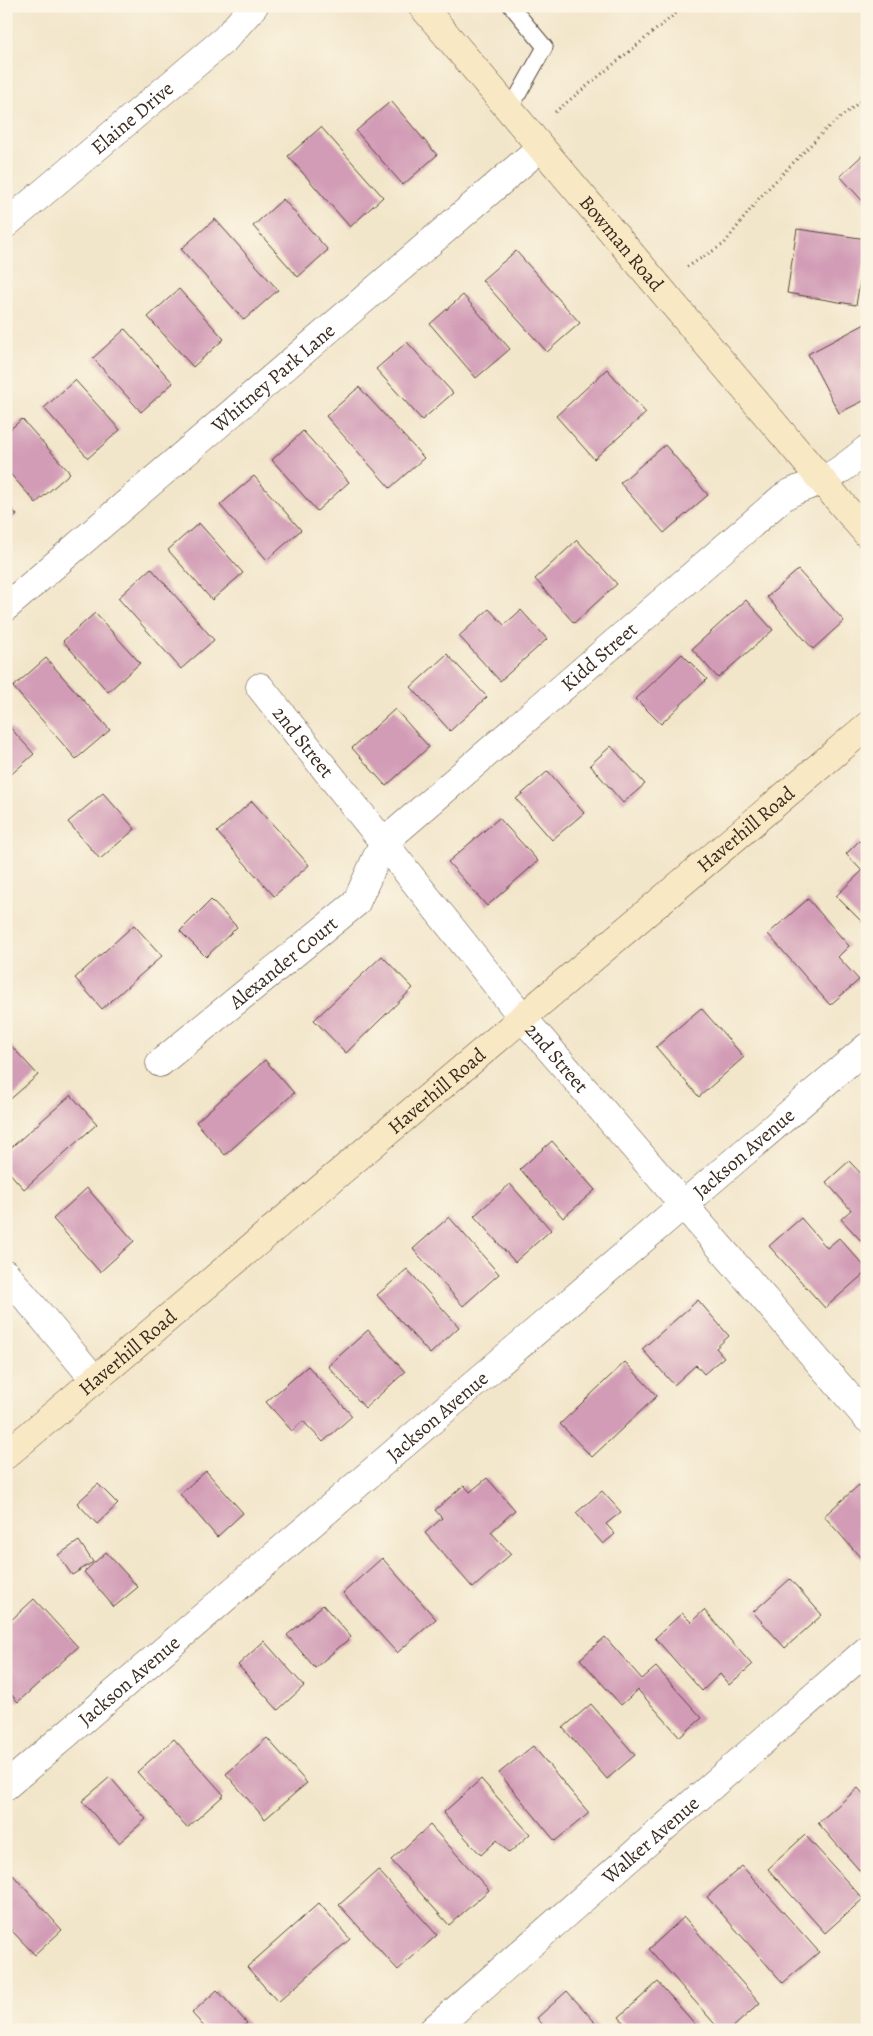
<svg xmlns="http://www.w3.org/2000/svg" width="873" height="2036" font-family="Alegreya,serif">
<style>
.building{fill:#d29cb6}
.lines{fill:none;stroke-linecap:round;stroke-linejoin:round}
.lane-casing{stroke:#564638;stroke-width:17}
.street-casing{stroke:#564638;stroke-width:29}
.secondary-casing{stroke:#564638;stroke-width:29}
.path{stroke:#564638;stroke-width:3;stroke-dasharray:1 4;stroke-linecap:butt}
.lane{stroke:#fff;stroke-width:15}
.street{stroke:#fff;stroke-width:28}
.secondary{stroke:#f8e8c3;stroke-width:28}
.labels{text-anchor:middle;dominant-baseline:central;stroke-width:4;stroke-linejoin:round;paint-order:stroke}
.street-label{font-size:20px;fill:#3b2a1e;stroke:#fcf5e5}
</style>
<rect width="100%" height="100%" fill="#fcf5e5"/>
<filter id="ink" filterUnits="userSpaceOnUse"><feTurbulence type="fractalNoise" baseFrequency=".02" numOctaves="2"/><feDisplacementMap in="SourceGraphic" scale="10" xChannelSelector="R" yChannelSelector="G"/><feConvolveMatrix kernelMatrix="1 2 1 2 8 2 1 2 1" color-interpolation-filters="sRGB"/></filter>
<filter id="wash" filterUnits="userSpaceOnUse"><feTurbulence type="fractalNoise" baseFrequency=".0096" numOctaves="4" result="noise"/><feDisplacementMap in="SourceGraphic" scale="20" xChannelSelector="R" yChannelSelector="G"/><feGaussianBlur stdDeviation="1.12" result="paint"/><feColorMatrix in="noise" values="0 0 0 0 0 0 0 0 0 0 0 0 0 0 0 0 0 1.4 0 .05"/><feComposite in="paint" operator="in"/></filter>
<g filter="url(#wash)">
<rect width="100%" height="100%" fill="#f2e6ca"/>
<g id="blocks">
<g class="building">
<polygon points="391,101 437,155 403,185 356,131"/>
<polygon points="321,127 383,197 350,227 288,156"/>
<polygon points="867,151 867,206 840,176"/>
<polygon points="283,199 328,250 298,277 253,226"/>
<polygon points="215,219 278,290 244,320 181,249"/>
<polygon points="797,229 867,239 867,264 863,264 856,305 787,293"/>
<polygon points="516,251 580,323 547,352 482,280"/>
<polygon points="179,289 224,339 193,367 148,317"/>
<polygon points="463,295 510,349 476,378 430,324"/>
<polygon points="867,323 867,399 839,413 808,354"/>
<polygon points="125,329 173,383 141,412 93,358"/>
<polygon points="407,342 453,393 422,420 376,369"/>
<polygon points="607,369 646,413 594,459 556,416"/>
<polygon points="75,380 120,430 88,458 44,408"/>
<polygon points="359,387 424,458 390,488 326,416"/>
<polygon points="22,419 70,473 36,503 6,469 6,433"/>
<polygon points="303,431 349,482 317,511 272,460"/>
<polygon points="665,445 708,495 664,533 620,483"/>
<polygon points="254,476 301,530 267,560 220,505"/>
<polygon points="6,503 17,515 6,525"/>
<polygon points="199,523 243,573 212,600 168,550"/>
<polygon points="577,540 617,584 574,623 535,579"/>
<polygon points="151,568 214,640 181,669 118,598"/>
<polygon points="798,570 844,621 813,649 767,597"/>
<polygon points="746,600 773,630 718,678 692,649"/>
<polygon points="489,609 504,625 521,610 547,639 500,681 459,636"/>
<polygon points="95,613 140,663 108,692 63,641"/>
<polygon points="447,654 487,697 450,731 411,687"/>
<polygon points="682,654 707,679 661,724 636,699"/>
<polygon points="46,658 110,730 76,759 13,687"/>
<polygon points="395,709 429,747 386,786 352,748"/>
<polygon points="6,723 34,754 6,779"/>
<polygon points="611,746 645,784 623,803 590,765"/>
<polygon points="548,771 584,813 552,840 516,799"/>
<polygon points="103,793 135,829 100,859 68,822"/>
<polygon points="252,801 309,865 274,896 217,832"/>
<polygon points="499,818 538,861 487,906 448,862"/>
<polygon points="859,841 867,849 867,927 836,896 862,871 846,854"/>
<polygon points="808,899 849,946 838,957 859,980 830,1005 768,934"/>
<polygon points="211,900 237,927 206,957 180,931"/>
<polygon points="134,925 162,956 102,1009 75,978"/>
<polygon points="382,956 413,988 346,1053 314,1020"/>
<polygon points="701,1008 744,1057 699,1097 656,1047"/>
<polygon points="6,1040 38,1075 6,1103"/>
<polygon points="265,1060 294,1093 225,1155 196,1122"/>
<polygon points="71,1095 97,1124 24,1189 6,1169 6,1152"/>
<polygon points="552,1141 595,1190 563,1218 520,1169"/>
<polygon points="849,1161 867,1180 867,1241 864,1244 841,1219 851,1210 826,1182"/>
<polygon points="510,1184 551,1230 515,1262 474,1216"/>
<polygon points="87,1188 134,1241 100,1272 53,1219"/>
<polygon points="449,1217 499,1274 463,1306 413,1249"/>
<polygon points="801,1218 827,1248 839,1238 867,1269 867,1271 825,1308 769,1246"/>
<polygon points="407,1269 459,1327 430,1354 377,1295"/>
<polygon points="698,1300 729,1336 716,1348 724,1357 704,1374 696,1365 674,1385 642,1349"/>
<polygon points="368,1330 405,1372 365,1408 328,1366"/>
<polygon points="625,1362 657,1396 592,1457 560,1424"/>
<polygon points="308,1366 352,1416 323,1442 303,1421 292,1431 266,1402"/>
<polygon points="206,1471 243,1513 217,1537 180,1494"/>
<polygon points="487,1478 515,1510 491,1532 511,1554 473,1588 425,1533 442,1518 435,1510 464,1485 470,1492"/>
<polygon points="98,1484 118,1504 97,1524 77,1503"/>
<polygon points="859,1485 867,1494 867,1565 824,1516"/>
<polygon points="602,1491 621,1512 606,1524 615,1534 603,1544 576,1513"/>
<polygon points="79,1541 93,1562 72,1575 58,1555"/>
<polygon points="106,1552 138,1587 114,1607 84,1572"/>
<polygon points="382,1558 436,1619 397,1653 343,1593"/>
<polygon points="790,1579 822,1615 785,1648 753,1612"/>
<polygon points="34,1599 78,1647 18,1702 6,1689 6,1621 8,1623"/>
<polygon points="323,1605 351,1637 315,1668 287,1635"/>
<polygon points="704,1610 752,1665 729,1685 720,1674 702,1691 655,1638 682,1613 691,1622"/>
<polygon points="605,1637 642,1679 656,1667 702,1718 680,1737 638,1690 621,1705 580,1659"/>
<polygon points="264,1641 304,1686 278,1710 238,1665"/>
<polygon points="591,1704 635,1755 607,1779 563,1728"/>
<polygon points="267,1738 307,1783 265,1819 226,1774"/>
<polygon points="174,1739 224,1795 187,1828 137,1772"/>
<polygon points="533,1746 589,1813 555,1841 499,1773"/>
<polygon points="110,1777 146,1819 119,1843 82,1801"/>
<polygon points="481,1779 530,1834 509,1853 497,1840 481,1855 443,1813"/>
<polygon points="858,1788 867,1798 867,1879 818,1823"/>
<polygon points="430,1825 489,1890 449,1925 391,1860"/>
<polygon points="805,1835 863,1899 825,1933 768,1869"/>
<polygon points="742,1866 819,1952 783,1983 707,1897"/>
<polygon points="378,1870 437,1935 398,1970 339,1905"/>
<polygon points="13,1875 62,1930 35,1955 11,1930 6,1934 6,1881"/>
<polygon points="319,1903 350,1939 278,2002 247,1967"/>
<polygon points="684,1917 760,2003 730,2030 720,2030 649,1949"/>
<polygon points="658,1982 695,2024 688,2030 630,2030 619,2017"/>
<polygon points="217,1990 247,2023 239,2030 207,2030 192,2013"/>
<polygon points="567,1991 602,2030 547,2030 537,2018"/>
</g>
</g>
</g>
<g filter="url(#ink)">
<use href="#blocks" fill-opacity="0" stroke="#564638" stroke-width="1"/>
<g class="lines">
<defs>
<polyline id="lane" points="509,111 545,47 511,6"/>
<g id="street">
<path id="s1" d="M6,224L225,39L254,6"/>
<path id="s2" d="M6,607L540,148"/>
<path id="s3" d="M260,687L523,1018L867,1418"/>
<path id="s4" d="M160,1063L356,903L383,843L782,498C794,489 807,487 821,481C838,473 853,461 867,449"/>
<polyline points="6,1274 95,1380"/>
<path id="s5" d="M6,1786L867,1047"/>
<path id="s6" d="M433,2030L867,1650"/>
</g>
<g id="secondary">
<path id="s7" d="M422,6L867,534"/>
<path id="s8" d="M6,1455L867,726"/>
</g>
</defs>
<use href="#lane" class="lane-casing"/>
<use href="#street" class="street-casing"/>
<use href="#secondary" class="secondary-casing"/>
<g class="path">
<polyline points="862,6 867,10"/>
<polyline points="555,112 685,6"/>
<polyline points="687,267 724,244 760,197 826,129 867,96"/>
</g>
<use href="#lane" class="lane"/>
<use href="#street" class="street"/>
<use href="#secondary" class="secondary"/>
</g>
</g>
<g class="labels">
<g class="street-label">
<text stroke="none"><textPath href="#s1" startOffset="165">Elaine Drive</textPath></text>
<text stroke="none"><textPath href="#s7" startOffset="310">Bowman Road</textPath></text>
<text stroke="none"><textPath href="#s2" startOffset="352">Whitney Park Lane</textPath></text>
<text stroke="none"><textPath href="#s4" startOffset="604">Kidd Street</textPath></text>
<text stroke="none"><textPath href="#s3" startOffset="70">2nd Street</textPath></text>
<text stroke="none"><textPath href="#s8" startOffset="969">Haverhill Road</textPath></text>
<text stroke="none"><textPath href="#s4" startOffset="159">Alexander Court</textPath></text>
<text stroke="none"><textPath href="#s3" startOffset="475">2nd Street</textPath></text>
<text stroke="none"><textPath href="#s8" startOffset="564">Haverhill Road</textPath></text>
<text stroke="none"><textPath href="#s5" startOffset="972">Jackson Avenue</textPath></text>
<text stroke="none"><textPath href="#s8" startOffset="159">Haverhill Road</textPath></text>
<text stroke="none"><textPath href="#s5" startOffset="568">Jackson Avenue</textPath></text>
<text stroke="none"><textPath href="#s5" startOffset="162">Jackson Avenue</textPath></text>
<text stroke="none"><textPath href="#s6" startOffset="289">Walker Avenue</textPath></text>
</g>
</g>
<rect width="873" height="2036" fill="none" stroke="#fcf5e5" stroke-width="25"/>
</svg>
